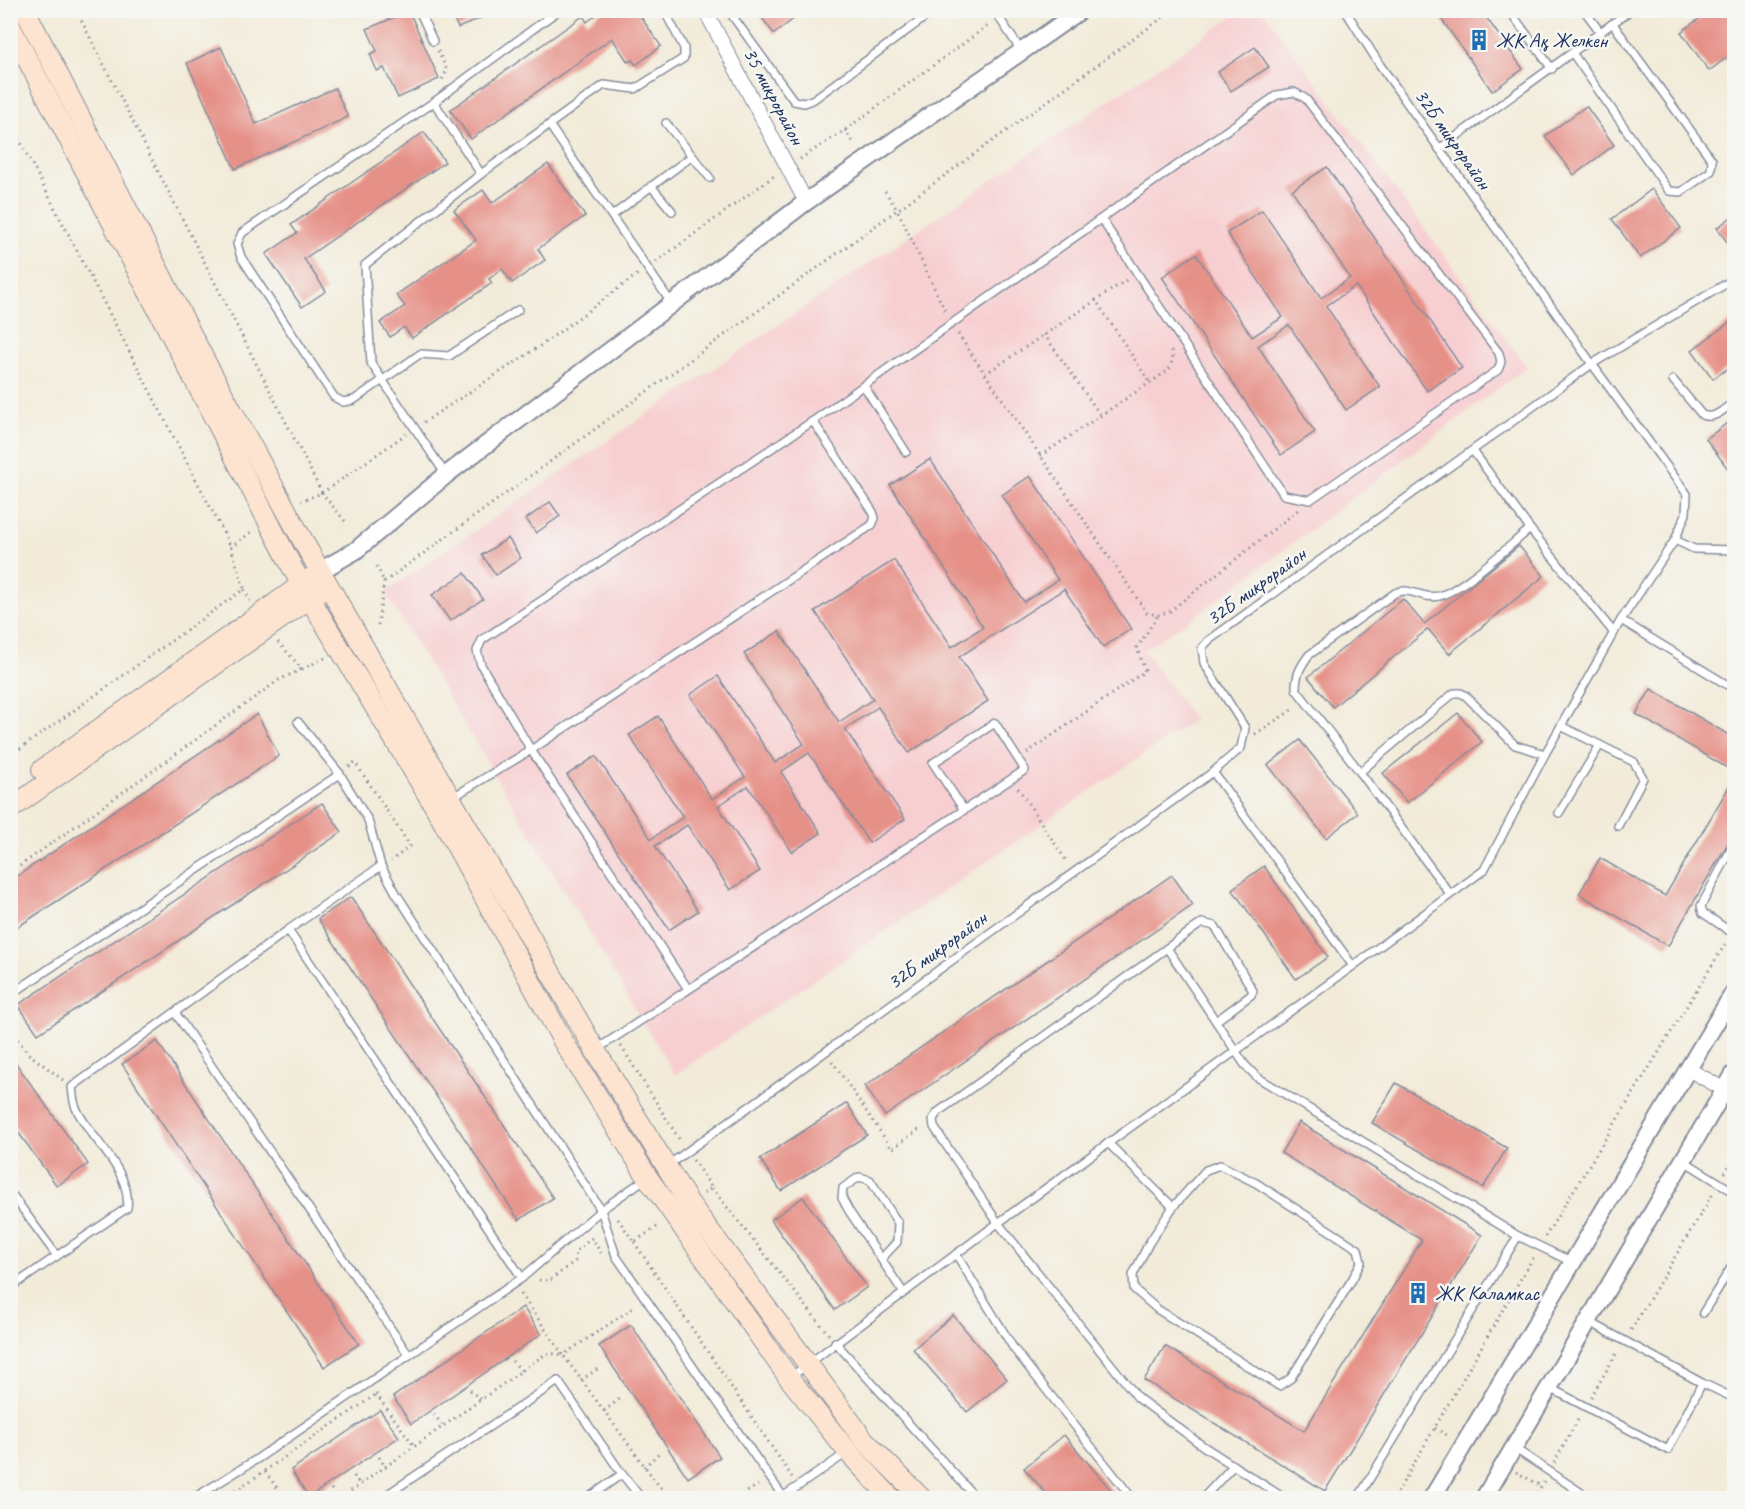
<svg xmlns="http://www.w3.org/2000/svg" width="1745" height="1509" font-family="Caveat,sans-serif">
<style>
.built{fill:#f7cfd1}
.building{fill:#e69188}
.lines{fill:none;stroke-linecap:round;stroke-linejoin:round}
.service-casing{stroke:#868d9c;stroke-width:10}
.minor-casing{stroke:#868d9c;stroke-width:16}
.tertiary-casing{stroke:#868d9c;stroke-width:20}
.secondary-casing{stroke:#868d9c;stroke-width:22}
.path{stroke:#868d9c;stroke-width:3;stroke-dasharray:1.5 4.5;stroke-linecap:butt}
.service{stroke:#fff;stroke-width:7}
.minor{stroke:#fff;stroke-width:14}
.tertiary{stroke:#fff;stroke-width:16}
.secondary{stroke:#fde4d0;stroke-width:20}
.labels{text-anchor:middle;dominant-baseline:central;stroke-width:5;stroke-linejoin:round;paint-order:stroke}
.poi-label{font-size:21px;fill:#1b2f5e;stroke:#f6f6f2;text-anchor:start}
.street-label{font-size:21px;fill:#1b2f5e;stroke:#f6f6f2}
</style>
<rect width="100%" height="100%" fill="#f6f6f2"/>
<filter id="ink" filterUnits="userSpaceOnUse"><feTurbulence type="fractalNoise" baseFrequency=".0167" numOctaves="2"/><feDisplacementMap in="SourceGraphic" scale="12" xChannelSelector="R" yChannelSelector="G"/><feConvolveMatrix kernelMatrix="1 2 1 2 8 2 1 2 1" color-interpolation-filters="sRGB"/></filter>
<filter id="wash" filterUnits="userSpaceOnUse"><feTurbulence type="fractalNoise" baseFrequency=".008" numOctaves="4" result="noise"/><feDisplacementMap in="SourceGraphic" scale="24" xChannelSelector="R" yChannelSelector="G"/><feGaussianBlur stdDeviation="1.35" result="paint"/><feColorMatrix in="noise" values="0 0 0 0 0 0 0 0 0 0 0 0 0 0 0 0 0 1.4 0 .05"/><feComposite in="paint" operator="in"/></filter>
<g filter="url(#wash)">
<rect width="100%" height="100%" fill="#f2ebd9"/>
<polygon class="built" points="1241,11 1263,11 1527,367 1196,616 1144,650 1194,720 675,1075 385,592"/>
<g id="blocks">
<g class="building">
<polygon points="450,10 499,10 458,28"/>
<polygon points="603,10 636,10 661,46 636,65 632,60 628,62 612,38 471,139 450,110 583,16 587,22"/>
<polygon points="756,10 805,10 774,34"/>
<polygon points="1435,10 1481,10 1523,69 1492,91"/>
<polygon points="1711,10 1728,10 1734,20 1734,52 1709,71 1681,32"/>
<polygon points="409,11 439,79 398,98 384,68 377,71 370,54 377,51 367,29"/>
<polygon points="221,47 256,124 335,88 348,117 235,169 187,63"/>
<polygon points="1255,47 1269,67 1231,91 1218,72"/>
<polygon points="1586,106 1614,145 1574,175 1545,136"/>
<polygon points="424,132 445,162 304,259 326,291 302,307 266,254 297,233 291,225"/>
<polygon points="548,164 585,216 538,249 545,260 512,283 502,269 489,279 492,283 412,338 404,327 390,337 380,323 405,306 396,295 476,240 454,210 483,190 492,203"/>
<polygon points="1327,167 1462,368 1427,391 1356,286 1326,306 1380,387 1346,410 1289,325 1258,346 1315,432 1281,455 1162,277 1196,254 1252,337 1283,317 1227,233 1262,210 1321,298 1350,278 1292,190"/>
<polygon points="1652,189 1681,228 1640,258 1612,219"/>
<polygon points="1734,215 1734,252 1717,228"/>
<polygon points="1734,319 1734,364 1713,379 1692,350"/>
<polygon points="1734,418 1734,477 1706,439"/>
<polygon points="930,459 1024,602 1058,580 1002,495 1030,476 1131,629 1103,647 1064,589 959,657 988,701 909,753 878,707 845,729 905,819 869,843 809,753 781,772 821,833 792,852 748,786 718,806 760,871 730,890 687,825 655,846 698,911 669,930 567,775 596,756 651,839 683,817 629,735 658,716 712,799 745,777 690,695 718,676 775,763 804,744 744,654 779,631 839,722 873,699 815,611 894,560 952,647 983,627 890,485"/>
<polygon points="550,502 560,516 536,533 526,519"/>
<polygon points="508,538 521,558 496,575 482,555"/>
<polygon points="1519,546 1544,576 1449,654 1428,629 1333,707 1308,677 1403,599 1424,624"/>
<polygon points="465,573 483,599 450,621 432,595"/>
<polygon points="1651,689 1734,738 1734,772 1636,714"/>
<polygon points="1458,713 1482,742 1407,803 1383,773"/>
<polygon points="257,714 279,756 10,932 10,881"/>
<polygon points="1300,740 1358,813 1326,838 1268,765"/>
<polygon points="1734,778 1734,833 1668,946 1579,894 1600,858 1665,896"/>
<polygon points="322,803 342,832 38,1034 18,1005"/>
<polygon points="1264,866 1328,957 1296,979 1232,889"/>
<polygon points="1172,875 1193,905 885,1116 865,1086"/>
<polygon points="351,897 553,1198 519,1220 318,919"/>
<polygon points="157,1041 359,1344 324,1367 122,1064"/>
<polygon points="10,1055 88,1164 57,1186 10,1121"/>
<polygon points="1396,1083 1507,1148 1483,1188 1372,1123"/>
<polygon points="847,1103 867,1135 781,1191 760,1159"/>
<polygon points="1299,1122 1482,1235 1325,1491 1144,1380 1165,1346 1304,1431 1422,1240 1281,1153"/>
<polygon points="803,1197 867,1287 835,1310 771,1220"/>
<polygon points="523,1307 541,1334 411,1424 393,1397"/>
<polygon points="953,1315 1007,1379 967,1412 913,1349"/>
<polygon points="631,1325 720,1457 688,1478 599,1346"/>
<polygon points="380,1410 399,1437 309,1497 291,1470"/>
<polygon points="1064,1435 1118,1498 1050,1498 1024,1468"/>
</g>
</g>
</g>
<g filter="url(#ink)">
<use href="#blocks" fill-opacity="0" stroke="#868d9c" stroke-width="1.5"/>
<g class="lines">
<defs>
<g id="service">
<polyline points="419,10 433,41"/>
<polyline points="728,10 794,101 804,103 814,99 935,10"/>
<polyline points="994,10 1022,52"/>
<polyline points="1509,10 1552,69"/>
<polyline points="1584,10 1601,33"/>
<polyline points="1573,54 1669,191 1681,192 1711,171 1712,160 1613,24"/>
<polyline points="434,102 481,174"/>
<polyline points="666,123 710,178"/>
<polyline points="550,126 672,304"/>
<polyline points="1439,149 1631,10"/>
<polyline points="651,186 672,211"/>
<polyline points="613,215 692,156"/>
<polyline points="518,310 449,356 420,354 354,400 343,402 334,397 241,257 237,244 242,233 434,102 559,10"/>
<path d="M1673,380L1702,415C1715,420 1724,409 1734,402"/>
<polyline points="864,386 906,452"/>
<polyline points="813,421 1277,95 1294,92 1306,99 1499,353 1501,362 1498,370 1310,500 1284,495 1102,220"/>
<polyline points="1473,451 1530,529 1614,633"/>
<polyline points="446,475 371,363 365,265 481,174 604,85 635,89 684,58 684,48 664,10"/>
<polyline points="1675,540 1694,549 1734,550"/>
<polyline points="1621,620 1734,689"/>
<polyline points="298,722 340,774 368,820 381,866 396,893 601,1210 616,1256 784,1498"/>
<polyline points="1561,726 1634,762 1643,778 1618,826"/>
<path d="M1360,772L1296,689C1296,675 1300,667 1309,655L1395,593C1410,586 1423,600 1439,596C1461,591 1510,545 1530,529"/>
<polyline points="453,797 531,750 872,525 875,518 873,512 813,421 482,640 477,651 481,665 531,750 688,989"/>
<polyline points="1559,813 1600,745"/>
<polyline points="1734,844 1701,906 1703,913 1734,934"/>
<polyline points="1450,894 1360,772 1454,693 1461,693 1466,696 1515,745 1545,754"/>
<polyline points="288,930 381,866"/>
<polyline points="1167,948 1202,923 1215,926 1253,991 1251,995 1216,1021"/>
<polyline points="1353,966 1484,870 1545,754 1621,620 1675,540 1686,514 1687,494 1592,364 1734,279"/>
<polyline points="10,995 340,774"/>
<polyline points="176,1014 408,1354"/>
<polyline points="597,1049 964,810 1025,770 995,723 933,763 964,810"/>
<polyline points="1108,1143 1173,1207"/>
<polyline points="1684,1161 1734,1192"/>
<polygon points="1220,1165 1256,1183 1358,1249 1361,1262 1353,1278 1291,1378 1279,1386 1157,1309 1134,1289 1133,1275 1149,1243 1173,1207 1206,1170"/>
<polyline points="667,1166 1213,772 1241,748 1245,728 1204,663 1202,648 1208,641 1592,364 1380,65 1345,10"/>
<polyline points="10,1192 57,1256"/>
<polyline points="1518,1236 1572,1262"/>
<polyline points="956,1254 1014,1349 1132,1498"/>
<polyline points="881,1259 897,1242 898,1223 870,1180 859,1177 843,1188 842,1198 849,1211 903,1292"/>
<path d="M10,1288L127,1208C132,1171 92,1141 77,1110C73,1103 73,1094 72,1087L288,930L522,1278"/>
<polyline points="1703,1313 1734,1263"/>
<polyline points="835,1342 976,1498"/>
<polyline points="792,1376 998,1223 1353,966 1213,772"/>
<polyline points="1702,1383 1734,1398"/>
<polyline points="1550,1388 1668,1450 1702,1383 1588,1321"/>
<polyline points="1514,1448 1589,1498"/>
<polyline points="622,1474 641,1498"/>
<polyline points="194,1498 257,1459 522,1278 601,1210 645,1179"/>
<polyline points="382,1498 558,1381 622,1474 588,1498"/>
<polyline points="781,1498 848,1452"/>
<polyline points="1203,1498 1233,1466"/>
<polyline points="1284,1498 1203,1446 1138,1398 998,1223 934,1127 933,1119 938,1112 1167,948 1245,1065 1257,1077 1518,1236 1358,1498"/>
</g>
<g id="minor">
<polyline points="705,10 806,202"/>
<polyline points="1688,1069 1725,1090"/>
</g>
<g id="tertiary">
<polyline points="320,571 355,551 446,475 806,202 1081,10"/>
<polyline points="1432,1498 1734,992"/>
<polyline points="1484,1498 1734,1074"/>
</g>
<g id="secondary">
<polyline points="25,10 206,363 308,550 595,1050 689,1203 864,1440 921,1498"/>
<polyline points="10,26 301,584 434,805 563,1041 648,1178 789,1378 848,1452 891,1498"/>
<polyline points="42,770 311,578"/>
<polyline points="10,809 320,591"/>
</g>
</defs>
<use href="#service" class="service-casing"/>
<use href="#minor" class="minor-casing"/>
<use href="#tertiary" class="tertiary-casing"/>
<use href="#secondary" class="secondary-casing"/>
<g class="path">
<polyline points="76,10 322,493 301,501"/>
<polyline points="438,51 447,70 442,80"/>
<polyline points="10,122 231,547"/>
<polyline points="845,130 853,142"/>
<polyline points="800,159 845,130 990,24"/>
<polyline points="885,191 898,211 946,313"/>
<polyline points="656,262 774,176"/>
<polyline points="1095,299 1150,383"/>
<polyline points="958,334 1147,613 1158,615 1170,611 1298,510"/>
<polyline points="1044,334 1101,416"/>
<polyline points="985,374 1128,279"/>
<polyline points="424,422 543,344 638,274"/>
<polyline points="1040,456 1169,370 1173,358 1171,348"/>
<polyline points="345,521 322,493 406,434"/>
<polyline points="377,566 384,582 1173,10"/>
<polyline points="244,588 231,547 253,531"/>
<polyline points="378,625 384,582"/>
<polyline points="278,642 302,669 325,658"/>
<polyline points="1255,734 1295,708"/>
<polyline points="1027,753 1145,671 1137,648 1158,615"/>
<polyline points="10,756 244,589 250,601"/>
<polyline points="349,767 355,762 410,846 391,861"/>
<polyline points="1018,788 1067,862"/>
<polyline points="10,873 279,680 302,669"/>
<polyline points="10,1030 29,1054 63,1080"/>
<polyline points="621,1046 681,1142"/>
<polyline points="832,1061 892,1149 922,1127"/>
<polyline points="693,1160 712,1188 703,1194"/>
<polyline points="1725,1173 1734,1157"/>
<polyline points="712,1188 829,1335"/>
<polyline points="618,1219 634,1242 660,1225"/>
<polyline points="1545,1237 1727,941"/>
<polyline points="634,1242 792,1477"/>
<polyline points="539,1280 549,1281 575,1261 576,1251 592,1238 601,1253"/>
<polyline points="521,1294 563,1355 636,1306"/>
<polyline points="1631,1330 1714,1192"/>
<polyline points="512,1361 523,1372"/>
<polyline points="581,1380 599,1368"/>
<polyline points="470,1390 481,1400"/>
<polyline points="376,1394 415,1447"/>
<polyline points="1591,1397 1618,1351"/>
<polyline points="604,1411 621,1398"/>
<polyline points="434,1414 444,1428"/>
<polyline points="1435,1428 1447,1435"/>
<polyline points="379,1457 386,1468"/>
<polyline points="1554,1463 1580,1416"/>
<polyline points="644,1467 659,1453"/>
<polyline points="265,1472 285,1498"/>
<polyline points="1516,1472 1541,1486"/>
<polyline points="354,1476 360,1485"/>
<polyline points="331,1489 338,1498"/>
<polyline points="236,1491 241,1498"/>
<polyline points="225,1498 377,1394"/>
<polyline points="341,1498 547,1353 563,1355 668,1498"/>
<polyline points="737,1498 758,1485"/>
<polyline points="1394,1498 1534,1256"/>
<polyline points="1534,1498 1544,1482"/>
</g>
<use href="#service" class="service"/>
<use href="#minor" class="minor"/>
<use href="#tertiary" class="tertiary"/>
<use href="#secondary" class="secondary"/>
</g>
</g>
<defs>
<symbol id="building-bare" viewBox="-9 -9 18 18"><path d="M-4-6H4V6H1V3H-1V6H-4ZM-2.5-4.3h1.7v1.8h-1.7ZM.8-4.3h1.7v1.8H.8ZM-2.5-1h1.7V.8h-1.7ZM.8-1h1.7V.8H.8Z" fill="#1f6fb2" stroke="#f6f6f2" stroke-width="2.5" paint-order="stroke"/></symbol>
</defs>
<g fill-rule="evenodd">
<use href="#building-bare" x="1464" y="25" width="30" height="30"/>
<use href="#building-bare" x="1403" y="1278" width="30" height="30"/>
</g>
<g class="labels">
<g class="poi-label">
<text x="1496" y="40">ЖК Ақ Желкен</text>
<text x="1435" y="1293">ЖК Каламкас</text>
</g>
<g class="street-label">
<text transform="translate(774 96) rotate(62)">35 микрорайон</text>
<text transform="translate(1453 139) rotate(55)">32Б микрорайон</text>
<text transform="translate(1256 586) rotate(-36)">32Б микрорайон</text>
<text transform="translate(937 950) rotate(-36)">32Б микрорайон</text>
</g>
</g>
<rect width="1745" height="1509" fill="none" stroke="#f6f6f2" stroke-width="36"/>
</svg>
